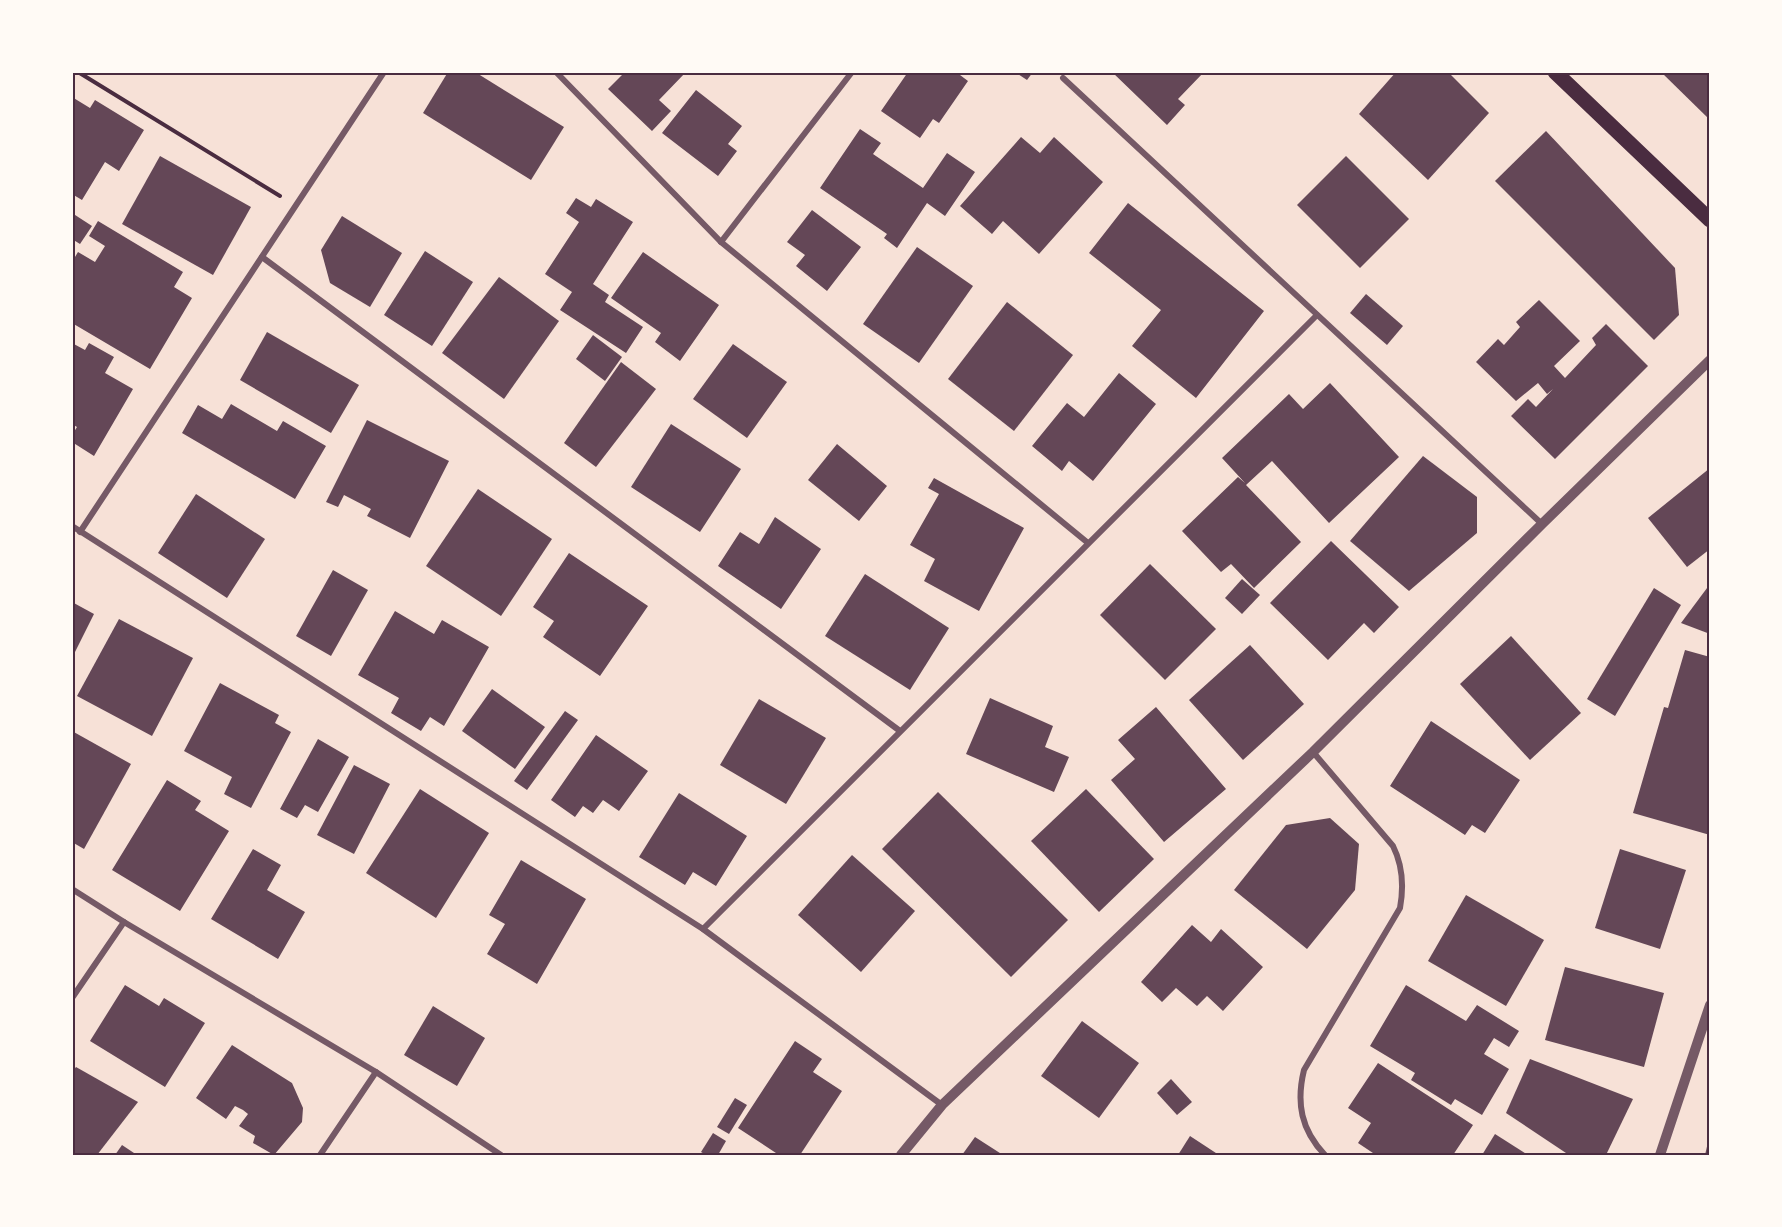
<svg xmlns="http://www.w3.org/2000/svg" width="1782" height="1227" font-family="'Roboto Condensed',sans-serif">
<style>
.building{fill:#644757}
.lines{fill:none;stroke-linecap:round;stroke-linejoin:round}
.path{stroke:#4a2c40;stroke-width:4}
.minor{stroke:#755966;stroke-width:6}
.tertiary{stroke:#755966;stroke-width:10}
.primary{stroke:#4a2c40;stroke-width:15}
.neatline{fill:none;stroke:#4a2c40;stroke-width:2}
</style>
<rect width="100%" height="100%" fill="#f7e1d7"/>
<g class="building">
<polygon points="448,72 475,72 564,127 531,180 423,113"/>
<polygon points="625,72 686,72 659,100 671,111 652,131 608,89"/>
<polygon points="908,72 956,72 968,81 939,123 933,119 920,138 881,111"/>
<polygon points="1015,72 1033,72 1027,80"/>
<polygon points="1112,72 1204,72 1178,99 1185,105 1167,125"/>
<polygon points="1396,72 1448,72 1489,113 1428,180 1359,114"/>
<polygon points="1661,72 1710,72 1710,120"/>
<polygon points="696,90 742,126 728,144 737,151 718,176 662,133"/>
<polygon points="72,97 90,108 95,100 144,130 119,171 105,162 82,200 72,194"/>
<polygon points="860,129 881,143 873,154 923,188 947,153 975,172 945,216 927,203 897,248 884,238 887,234 820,188"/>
<polygon points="1546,131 1675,268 1679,315 1654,340 1495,181"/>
<polygon points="1021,137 1040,153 1054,137 1103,182 1039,254 1003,221 992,234 960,206"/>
<polygon points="160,156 251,207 213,275 122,224"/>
<polygon points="1346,156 1409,219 1360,268 1297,205"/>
<polygon points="576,198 591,207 596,199 633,222 593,284 609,295 605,302 643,327 626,353 560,310 572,292 545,274 579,222 566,213"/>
<polygon points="1128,203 1264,311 1196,398 1132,346 1161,310 1089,253"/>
<polygon points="812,210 861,247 827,291 796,266 805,255 787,242"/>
<polygon points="72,213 92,226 80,244 72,239"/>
<polygon points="342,216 402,253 370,307 330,283 321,250"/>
<polygon points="98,221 183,272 174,287 192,298 150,369 72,323 72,262 78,252 95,262 105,246 89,236"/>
<polygon points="917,247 973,286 919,363 863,324"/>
<polygon points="425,251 473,282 432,346 384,315"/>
<polygon points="643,252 719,305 680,361 655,342 661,333 611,298"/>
<polygon points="499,277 559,321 504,399 442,353"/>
<polygon points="1366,294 1403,326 1387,345 1350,313"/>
<polygon points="1539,300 1580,341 1554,366 1565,378 1596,345 1592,338 1606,324 1648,366 1555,459 1511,416 1528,399 1536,407 1553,389 1547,394 1538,383 1516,401 1476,362 1498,339 1504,345 1520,327 1516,322"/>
<polygon points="1007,302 1073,355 1014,431 948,379"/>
<polygon points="267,332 359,385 331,433 240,380"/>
<polygon points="593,335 622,357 605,381 576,359"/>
<polygon points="72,343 85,350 89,343 114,357 105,373 133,389 94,456 72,442 72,435 77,427 72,424"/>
<polygon points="733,344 787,382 747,438 693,399"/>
<polygon points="621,362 656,389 596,467 564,443"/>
<polygon points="1119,373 1156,404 1093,481 1069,461 1062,471 1032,446 1067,403 1084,417"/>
<polygon points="1330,383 1399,457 1329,523 1272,461 1246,485 1301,542 1254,588 1231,564 1221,572 1182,531 1238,477 1245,483 1222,458 1289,394 1303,409"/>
<polygon points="231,404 277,431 283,421 326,446 295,499 182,433 198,405 222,419"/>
<polygon points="367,420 449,461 410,538 367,516 371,509 344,495 338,507 326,502"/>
<polygon points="671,424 741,469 700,532 631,487"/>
<polygon points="837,444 887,486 859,521 808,480"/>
<polygon points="1423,456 1477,497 1477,533 1409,591 1350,541"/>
<polygon points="1710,468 1710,549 1687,567 1648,518"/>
<polygon points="934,478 1024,528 979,611 924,581 935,559 910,545 939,494 928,488"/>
<polygon points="478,489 552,539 501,616 426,566"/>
<polygon points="196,494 265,539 227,598 158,553"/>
<polygon points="775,517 821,549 781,609 718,566 740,532 759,544"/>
<polygon points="1331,541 1399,607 1374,633 1364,623 1328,660 1270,603"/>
<polygon points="569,553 648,606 600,676 543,637 554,621 533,607"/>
<polygon points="1150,564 1216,629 1165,680 1100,615"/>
<polygon points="333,570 368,590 331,656 296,636"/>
<polygon points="865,574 949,628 910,690 825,636"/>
<polygon points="1242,579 1260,595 1242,614 1225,598"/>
<polygon points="1710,584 1710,634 1681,623"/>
<polygon points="1654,588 1681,605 1615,716 1587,699"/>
<polygon points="72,602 94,614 72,658"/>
<polygon points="395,611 434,634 442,620 489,647 444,726 430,717 421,731 391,713 399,698 358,675"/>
<polygon points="119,619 193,658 152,736 77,696"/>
<polygon points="1511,636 1581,713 1530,760 1460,684"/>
<polygon points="1250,645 1304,704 1243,760 1189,700"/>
<polygon points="1685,650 1710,657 1710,835 1633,813 1664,707 1668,708"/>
<polygon points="220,683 279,715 275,723 291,732 251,808 224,794 232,777 184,751"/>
<polygon points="492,689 545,727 515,769 462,731"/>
<polygon points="990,698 1053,726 1045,747 1069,757 1054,792 966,754"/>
<polygon points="759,699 826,738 786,804 720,765"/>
<polygon points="1156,707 1226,789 1164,842 1111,780 1135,759 1118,740"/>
<polygon points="565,711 578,720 527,790 514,781"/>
<polygon points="1431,721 1520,780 1485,833 1472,825 1465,835 1390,786"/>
<polygon points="72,731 131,764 84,849 72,842"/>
<polygon points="596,735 648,771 619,811 603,800 593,813 583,806 575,817 551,800"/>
<polygon points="318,739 349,757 318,812 305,805 297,818 280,809"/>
<polygon points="354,765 390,784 354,854 317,835"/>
<polygon points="167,780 201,801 195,810 229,831 180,911 112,870"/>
<polygon points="420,789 489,833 436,918 366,873"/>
<polygon points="1086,789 1154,859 1099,912 1031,841"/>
<polygon points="938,792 1068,920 1011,977 882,849"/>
<polygon points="679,793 747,836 716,886 693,872 685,885 639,857"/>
<polygon points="1330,818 1359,844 1355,890 1307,949 1234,890 1286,825"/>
<polygon points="253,849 281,865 267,890 305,912 278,959 211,919"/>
<polygon points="1620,849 1686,870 1660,949 1595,928"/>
<polygon points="852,855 915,911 861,972 798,915"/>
<polygon points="521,860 586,899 537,984 487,954 505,924 489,915"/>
<polygon points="1466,895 1544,940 1506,1006 1428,961"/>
<polygon points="1192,925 1211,942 1221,929 1263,967 1223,1011 1207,996 1197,1006 1176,988 1162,1002 1141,982"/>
<polygon points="1565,967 1664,993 1644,1067 1545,1040"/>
<polygon points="125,985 159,1006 164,998 205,1023 165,1087 90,1041"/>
<polygon points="1406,985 1466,1021 1477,1005 1519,1031 1509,1047 1494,1038 1484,1054 1509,1069 1482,1115 1455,1099 1451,1105 1411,1080 1415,1073 1370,1046"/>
<polygon points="433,1006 485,1038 457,1086 404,1055"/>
<polygon points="1082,1021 1139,1063 1099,1118 1041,1076"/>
<polygon points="795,1041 822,1059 813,1072 842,1091 800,1155 779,1155 738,1128"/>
<polygon points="232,1045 292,1083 303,1108 302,1122 274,1155 253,1143 255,1136 239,1126 248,1114 243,1110 235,1106 226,1119 196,1098"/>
<polygon points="1530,1059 1633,1099 1606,1155 1569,1155 1506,1113"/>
<polygon points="1378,1063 1473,1125 1453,1155 1376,1155 1358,1143 1371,1123 1348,1108"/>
<polygon points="76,1067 138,1102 97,1155 72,1155 72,1072"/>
<polygon points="1171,1079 1192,1102 1177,1115 1157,1093"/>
<polygon points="735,1098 747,1105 729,1134 717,1127"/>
<polygon points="713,1133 726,1141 718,1155 706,1155 701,1152"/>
<polygon points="1495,1134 1528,1155 1482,1155"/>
<polygon points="1190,1136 1219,1155 1178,1155"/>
<polygon points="975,1137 1003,1155 962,1155"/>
<polygon points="1709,1138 1710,1155 1705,1155"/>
<polygon points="122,1145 137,1155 115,1155"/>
</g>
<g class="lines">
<polyline class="path" points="78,72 280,196"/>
<g class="minor">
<polyline points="556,72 721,242 1088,543"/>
<polyline points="1063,78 1542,524"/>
<polyline points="721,242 852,72"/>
<polyline points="262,257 900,731"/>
<polyline points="72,526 703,929 942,1105"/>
<polyline points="80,532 384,72"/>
<path d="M1313,752L1393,846C1403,866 1404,886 1400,908L1304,1070C1296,1103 1301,1130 1325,1155"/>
<polyline points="72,889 124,922 376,1072 501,1155"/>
<polyline points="703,929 1317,315"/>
<polyline points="72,998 124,922"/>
<polyline points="320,1155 376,1072"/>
</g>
<g class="tertiary">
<polyline points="901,1155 942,1105 1313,752 1542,524 1710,360"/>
<polyline points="1660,1155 1710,1005"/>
</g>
<polyline class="primary" points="1555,72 1710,220"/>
</g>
<rect width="1782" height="1227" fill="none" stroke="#fffaf5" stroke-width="147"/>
<rect x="74" y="74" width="1634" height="1080" class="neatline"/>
</svg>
